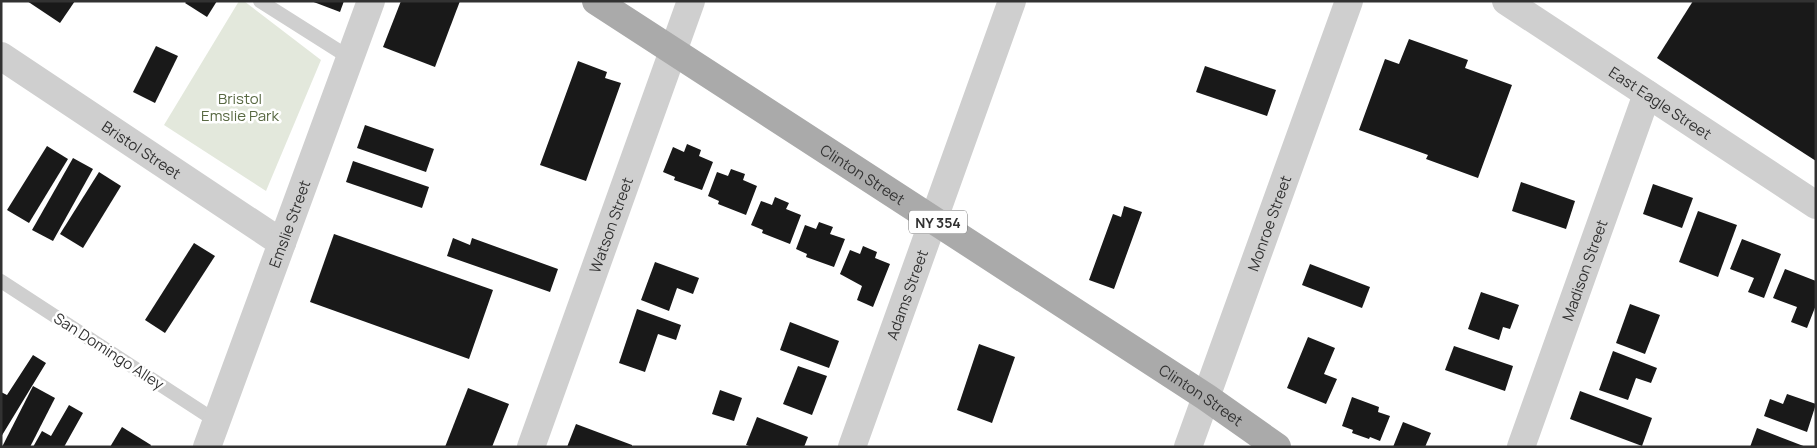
<svg xmlns="http://www.w3.org/2000/svg" width="1817" height="448" font-family="Manrope,sans-serif">
<style>
.green{fill:#e3e8dc}
.building{fill:#191919}
.lines{fill:none;stroke-linecap:round;stroke-linejoin:round}
.service{stroke:#cfcfcf;stroke-width:14}
.minor{stroke:#cfcfcf;stroke-width:28}
.primary{stroke:#aaa;stroke-width:28}
.labels{text-anchor:middle;dominant-baseline:central;stroke-width:5;stroke-linejoin:round;paint-order:stroke}
.shield{fill:#fff;stroke:#707070;stroke-width:1}
.shield-label{font-size:14px;font-weight:bold;fill:#323232}
.park-label{font-size:15px;fill:#596943;stroke:#fff}
.street-label{font-size:15px;fill:#323232;stroke:#fff}
</style>
<rect width="100%" height="100%" fill="#fff"/>
<polygon class="green" points="239,1 244,1 321,60 266,191 164,125"/>
<g class="building">
<polygon points="27,1 75,1 60,23"/>
<polygon points="187,1 217,1 207,17 185,3"/>
<polygon points="311,1 344,1 340,12"/>
<polygon points="401,1 460,1 435,67 383,47"/>
<polygon points="1693,1 1816,1 1816,161 1657,58"/>
<polygon points="1409,39 1468,60 1465,68 1512,85 1478,178 1426,159 1428,155 1359,130 1385,59 1399,64"/>
<polygon points="156,46 178,56 155,103 133,92"/>
<polygon points="578,61 607,72 605,78 621,83 586,181 540,165"/>
<polygon points="1205,66 1276,90 1267,116 1196,92"/>
<polygon points="365,125 434,149 426,172 357,148"/>
<polygon points="687,144 701,150 699,156 713,162 702,190 674,180 675,177 663,172 673,147 684,152"/>
<polygon points="47,146 68,159 29,223 7,210"/>
<polygon points="73,158 93,169 53,241 32,230"/>
<polygon points="353,161 429,187 422,208 346,182"/>
<polygon points="731,169 745,174 743,180 757,186 746,215 718,204 719,201 708,196 717,172 728,176"/>
<polygon points="99,172 121,186 83,248 60,234"/>
<polygon points="1521,182 1575,201 1566,229 1512,211"/>
<polygon points="1653,184 1693,198 1682,228 1643,214"/>
<polygon points="775,197 789,203 786,209 801,215 790,244 762,233 763,230 751,225 761,201 772,205"/>
<polygon points="1124,206 1142,212 1114,289 1089,280 1113,214 1121,217"/>
<polygon points="1698,211 1737,225 1718,277 1679,262"/>
<polygon points="819,222 833,227 830,234 845,239 834,267 806,257 807,254 796,249 805,225 816,229"/>
<polygon points="334,234 493,290 469,359 310,302"/>
<polygon points="453,238 470,245 472,238 558,269 550,292 447,256"/>
<polygon points="1742,239 1781,254 1764,298 1748,292 1754,278 1730,269"/>
<polygon points="194,243 215,256 165,333 145,320"/>
<polygon points="863,246 877,252 875,258 890,264 873,307 857,300 862,286 840,274 850,250 860,254"/>
<polygon points="655,262 699,278 693,294 677,288 669,311 641,300"/>
<polygon points="1310,264 1370,287 1362,308 1302,285"/>
<polygon points="1785,269 1816,281 1816,305 1807,328 1791,322 1797,307 1773,298"/>
<polygon points="1481,292 1519,305 1510,329 1503,327 1499,340 1468,329"/>
<polygon points="1630,304 1660,315 1645,354 1616,343"/>
<polygon points="637,309 681,325 676,340 658,334 645,372 619,363"/>
<polygon points="790,322 839,341 829,368 780,350"/>
<polygon points="1308,337 1335,348 1324,374 1337,379 1326,404 1287,388"/>
<polygon points="979,344 1015,357 992,423 957,410"/>
<polygon points="1454,346 1513,366 1505,391 1445,370"/>
<polygon points="1613,351 1657,368 1651,383 1636,378 1628,400 1599,390"/>
<polygon points="33,355 46,363 1,437 1,392 7,395"/>
<polygon points="798,366 827,376 812,415 783,404"/>
<polygon points="33,386 55,398 30,447 2,447"/>
<polygon points="468,388 509,404 492,447 445,447"/>
<polygon points="720,390 742,398 734,421 712,414"/>
<polygon points="1580,391 1652,418 1642,446 1570,419"/>
<polygon points="1787,394 1816,404 1807,432 1764,416 1770,399 1783,404"/>
<polygon points="1352,397 1379,407 1378,412 1390,416 1380,441 1370,437 1369,439 1352,433 1353,430 1342,426"/>
<polygon points="69,405 83,413 64,447 33,447 42,431 51,436"/>
<polygon points="757,417 808,437 804,447 752,447 746,445"/>
<polygon points="1403,422 1431,433 1425,447 1393,447"/>
<polygon points="576,424 632,445 632,447 567,447"/>
<polygon points="122,427 151,445 150,447 110,447"/>
<polygon points="1757,428 1806,447 1750,447"/>
</g>
<g class="lines">
<g class="service">
<polyline points="260,1 350,58"/>
<polyline points="1,281 216,421"/>
</g>
<g class="minor">
<path id="s1" d="M1506,1L1816,205"/>
<path id="s2" d="M1,56L282,243"/>
<path id="s3" d="M207,447L371,1"/>
<path id="s4" d="M531,447L691,1"/>
<path id="s5" d="M852,447L1012,1"/>
<path id="s6" d="M1188,447L1349,1"/>
<path id="s7" d="M1521,447L1647,94"/>
</g>
<path class="primary" id="s8" d="M596,1L1206,397L1277,447"/>
</g>
<g class="labels">
<rect class="shield" x="909" y="210.5" width="58" height="23" rx="4"/>
<g class="shield-label">
<text x="938" y="222">NY 354</text>
</g>
<g class="park-label">
<text x="240" y="98">Bristol<tspan x="240" dy="17">Emslie Park</tspan></text>
</g>
<g class="street-label">
<text stroke="none"><textPath href="#s1" startOffset="185">East Eagle Street</textPath></text>
<text stroke="none"><textPath href="#s2" startOffset="169">Bristol Street</textPath></text>
<text stroke="none"><textPath href="#s8" startOffset="318">Clinton Street</textPath></text>
<text stroke="none"><textPath href="#s3" startOffset="238">Emslie Street</textPath></text>
<text stroke="none"><textPath href="#s4" startOffset="236">Watson Street</textPath></text>
<text stroke="none"><textPath href="#s6" startOffset="238">Monroe Street</textPath></text>
<text stroke="none"><textPath href="#s7" startOffset="188">Madison Street</textPath></text>
<text stroke="none"><textPath href="#s5" startOffset="162">Adams Street</textPath></text>
<text transform="translate(109 351) rotate(33)">San Domingo Alley</text>
<text stroke="none"><textPath href="#s8" startOffset="722">Clinton Street</textPath></text>
</g>
</g>
<rect width="1817" height="448" fill="none" stroke="#323232" stroke-width="5"/>
</svg>
